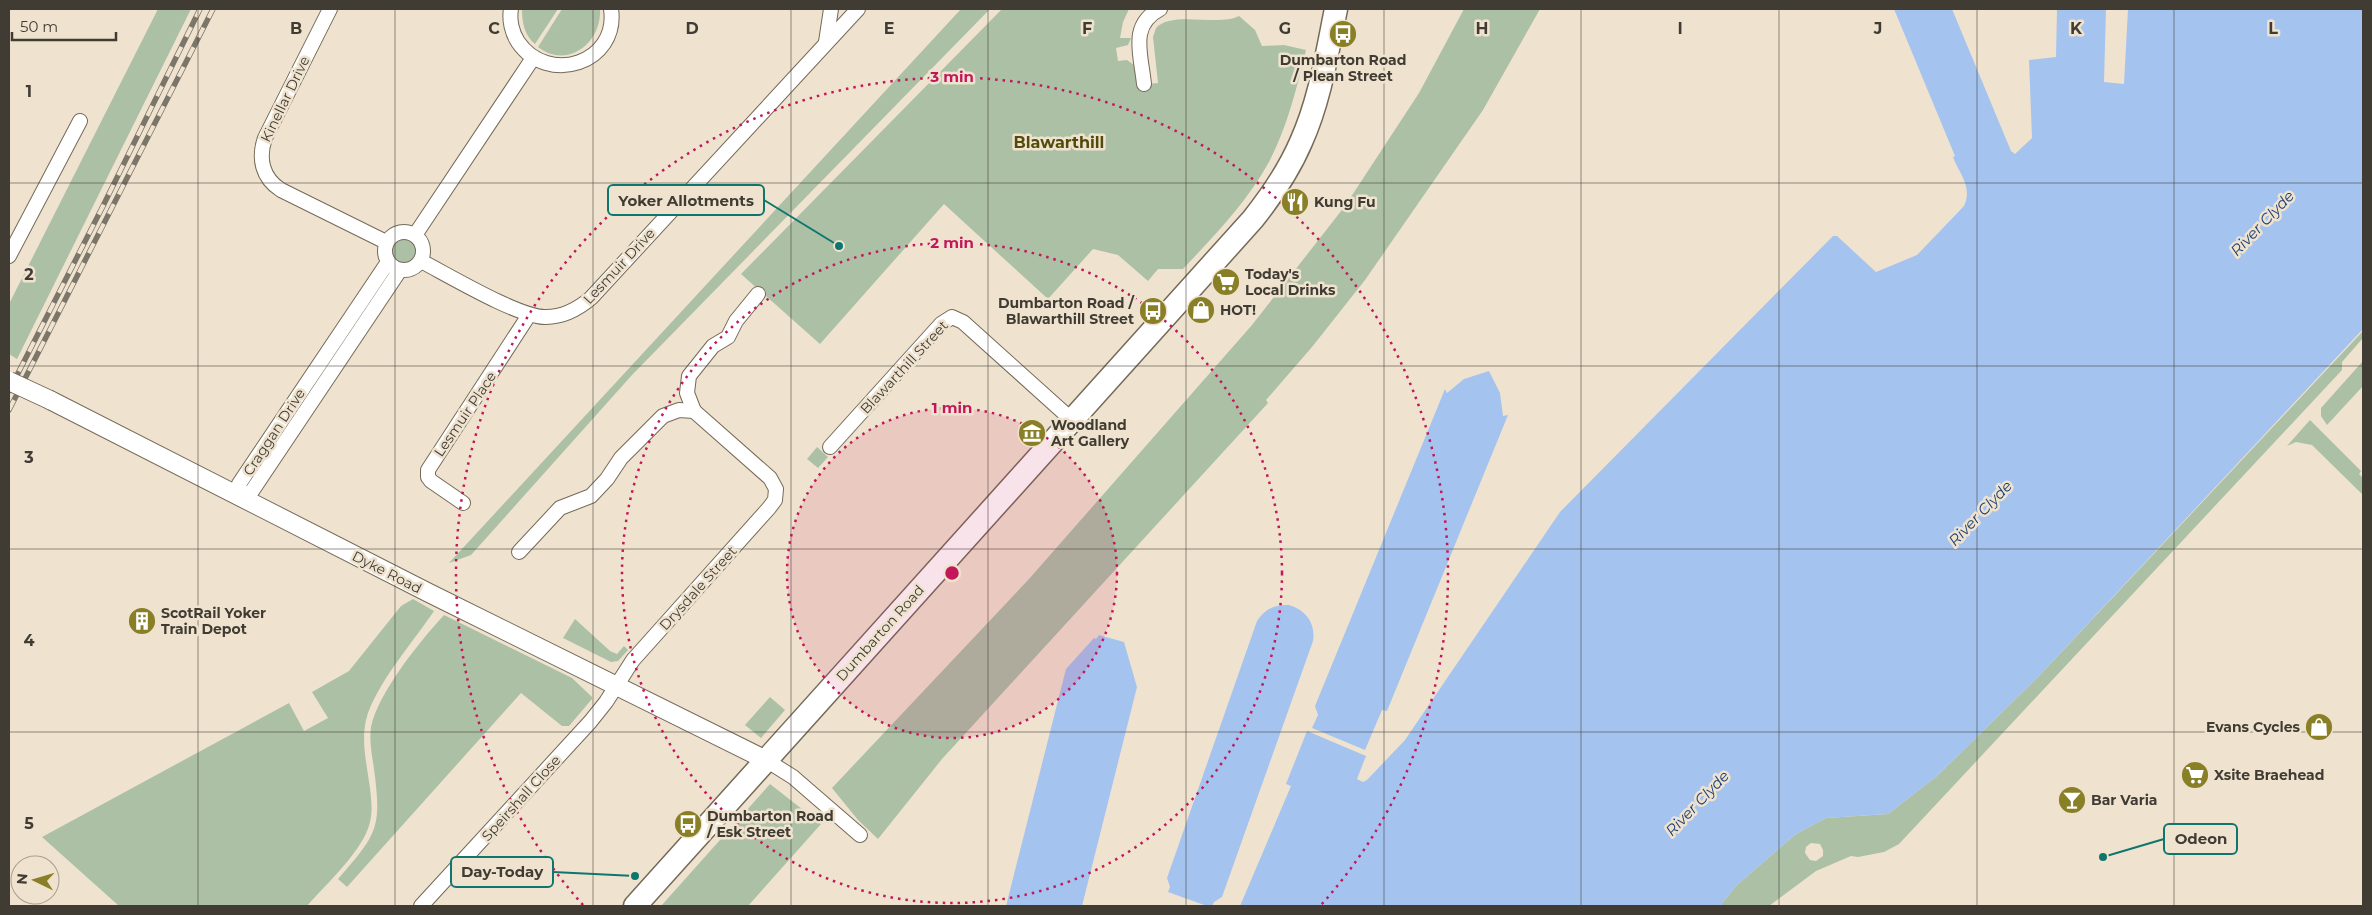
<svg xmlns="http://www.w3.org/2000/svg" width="2372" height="915" font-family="Montserrat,sans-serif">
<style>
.green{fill:#abc0a5;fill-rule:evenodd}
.water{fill:#a5c3ef}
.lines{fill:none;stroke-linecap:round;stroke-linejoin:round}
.minor-casing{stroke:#746a58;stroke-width:16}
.tertiary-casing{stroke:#746a58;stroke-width:20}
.primary-casing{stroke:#746a58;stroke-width:25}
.minor{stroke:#fff;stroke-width:14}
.tertiary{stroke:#fff;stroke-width:18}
.primary{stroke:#fff;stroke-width:22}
.rail-casing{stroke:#7c7569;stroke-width:5.5}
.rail{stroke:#efe3cf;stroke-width:4;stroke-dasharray:11;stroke-linecap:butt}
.tertiary-bridge-casing{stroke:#746a58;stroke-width:20;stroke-linecap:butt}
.tertiary-bridge{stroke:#fff;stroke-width:18}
.grid{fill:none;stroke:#403c34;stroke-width:1;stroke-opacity:0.55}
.ring{fill:none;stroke:#c2185b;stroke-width:2.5;stroke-dasharray:2.5 5}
.labels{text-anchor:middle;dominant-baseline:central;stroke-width:5;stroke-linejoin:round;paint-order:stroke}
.poi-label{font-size:14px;font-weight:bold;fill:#403c34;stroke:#efe3cf;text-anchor:start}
.street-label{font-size:14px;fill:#403c34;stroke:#efe3cf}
.water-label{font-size:15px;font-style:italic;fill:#1a3f73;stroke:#efe3cf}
.quarter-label{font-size:16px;font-weight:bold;fill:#524b0b;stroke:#efe3cf}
.grid-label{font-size:16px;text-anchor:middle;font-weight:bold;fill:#403c34;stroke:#efe3cf;stroke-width:5;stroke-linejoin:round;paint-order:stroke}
.centre{fill:#c2185b;stroke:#efe3cf;stroke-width:2.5}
.ring-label{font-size:15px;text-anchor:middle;font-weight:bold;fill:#c2185b;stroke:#efe3cf;stroke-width:5;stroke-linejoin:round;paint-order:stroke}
.leader{fill:none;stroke:#0f766e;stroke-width:2}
.callout-dot{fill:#0f766e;stroke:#efe3cf;stroke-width:2}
.callout{fill:#efe3cf;stroke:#0f766e;stroke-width:2}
.callout-label{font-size:15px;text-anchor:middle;font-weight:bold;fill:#403c34}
</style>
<rect width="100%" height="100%" fill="#efe3cf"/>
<g class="green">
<polygon points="158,9 191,9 17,359 9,354 9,304"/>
<path d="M522,9H558L535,44C524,35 522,22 522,9Z"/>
<path d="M562,9H600C602,42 568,70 538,47Z"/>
<polygon points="961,9 990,9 632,375 471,555 449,563"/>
<path d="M1002,9H1129L1123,22L1120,38H1131L1128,45L1116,48L1118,61L1127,60L1134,65L1137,85L1158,83L1153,37L1156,28C1172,10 1218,27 1239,16L1255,30L1262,46L1284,45L1306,50C1297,88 1287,127 1269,162C1247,202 1214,236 1183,269H1158L1148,281L1118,255L1093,249L1048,299L944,204L820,344L741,274Z"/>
<polygon points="1464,9 1540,9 1483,110 1365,280 1312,347 1266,400 1268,403 942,759 878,839 858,820 832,788 1029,579 1252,325 1345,206 1419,93"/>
<circle cx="404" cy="251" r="13"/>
<path d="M2363,331V338L2342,362V370L1899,844L1884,852L1858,857L1851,856L1816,871L1769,906H1720L1736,886L1796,834L1826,818L1888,814L1937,776L2039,676ZM1811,843L1820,844L1823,850V856L1816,861L1810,860L1805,853L1806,847Z"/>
<polygon points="2363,361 2363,386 2327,425 2321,416 2321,408"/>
<polygon points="2310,420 2361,471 2359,474 2363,478 2363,495 2312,445 2296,442 2287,446"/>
<polygon points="817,447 828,457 818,468 807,459"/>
<path d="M413,599L434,611C414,641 375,685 366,720C361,742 367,766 370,788C371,799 373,810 370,822C364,850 326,884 307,906H119L42,837L289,703L304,731L328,718L312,692L349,671L401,606Z"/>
<path d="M444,615L572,678L592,697V699L569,726H562L521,693L347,887L338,879C377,834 382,829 374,769C372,755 369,741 371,727C378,693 420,641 444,615Z"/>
<polygon points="575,619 610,651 617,654 624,646 628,650 618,661 611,662 563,638"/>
<polygon points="770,697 785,710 761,738 745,725"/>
<polygon points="770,784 821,824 748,906 661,906"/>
</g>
<g class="water">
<path d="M1894,9H1952L2011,151L2015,154L2032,138L2029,60L2056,57L2057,9H2106L2104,82L2124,84L2128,9H2363V329L2039,676L1937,776L1888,814L1826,818L1796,834L1736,886L1720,906H1240L1291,786L1286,784L1307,731L1366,756L1357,779L1363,782L1367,780L1405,740L1560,512L1833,236H1837L1876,272L1917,255L1964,206C1973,186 1959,174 1953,157L1955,156Z"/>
<polygon points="1489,371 1500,393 1503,416 1508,415 1387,711 1382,710 1365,750 1312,728 1318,715 1315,706 1445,389 1447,393 1464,379"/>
<path d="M1289,605C1306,610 1316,624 1313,641L1222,897L1214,902L1212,906H1207L1168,892L1170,887L1167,878L1257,621C1265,609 1275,604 1289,605Z"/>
<polygon points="1099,635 1124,642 1137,687 1082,906 1006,906 1066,669 1094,638 1096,639"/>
</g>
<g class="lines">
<defs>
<g id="minor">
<path d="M330,9L265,138C258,158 262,178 281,190L386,242"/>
<path d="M511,9C509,20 512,33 518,42C548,86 619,63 611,9"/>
<polyline points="826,42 831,9"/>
<path d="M1144,84C1141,54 1129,25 1160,9"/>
<circle cx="404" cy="251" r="19"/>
<polyline points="415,235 533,58"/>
<polyline points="9,256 80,121"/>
<path d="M421,261C448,275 520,318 546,317C564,317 578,309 591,298L858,9"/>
<polyline points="388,262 239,484 241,498 252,491 400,270"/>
<polyline points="694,411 687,393 689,376 713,346 728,337 736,321 758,294"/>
<polyline points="830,447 941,324 952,317 963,322 1072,420"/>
<polyline points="463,503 431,481 428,477 428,470 529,315"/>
<polyline points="766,760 793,777 860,835"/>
<polyline points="421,906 590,722 606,702 633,660 769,508 775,500 776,489 770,478 694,411 679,410 663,416 621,458 607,479 591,496 560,508 519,552"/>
</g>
<polyline id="tertiary" points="50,400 429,593 766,760"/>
<path id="primary" d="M635,906L1253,219C1272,195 1289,170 1301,142C1320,100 1327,53 1336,9"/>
</defs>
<use href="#minor" class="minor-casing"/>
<use href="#tertiary" class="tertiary-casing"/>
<use href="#primary" class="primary-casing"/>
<use href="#minor" class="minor"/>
<use href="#tertiary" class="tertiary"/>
<use href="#primary" class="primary"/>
<defs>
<g id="rail">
<polyline points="9,391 103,206 200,9"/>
<polyline points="9,410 213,9"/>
</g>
</defs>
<use href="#rail" class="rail-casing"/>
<use href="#rail" class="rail"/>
<defs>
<polyline id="tertiary-bridge" points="9,381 50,400"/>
</defs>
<use href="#tertiary-bridge" class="tertiary-bridge-casing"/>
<use href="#tertiary-bridge" class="tertiary-bridge"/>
</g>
<path class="grid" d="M198,9V906M395,9V906M593,9V906M791,9V906M988,9V906M1186,9V906M1384,9V906M1581,9V906M1779,9V906M1977,9V906M2174,9V906M9,183H2363M9,366H2363M9,549H2363M9,732H2363"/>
<circle cx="952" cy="573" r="165" fill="#c2185b" fill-opacity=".12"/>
<g class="ring">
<circle cx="952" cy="573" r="165"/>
<circle cx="952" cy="573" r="330"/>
<path d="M583 905A496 496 0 1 1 1321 905"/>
</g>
<defs>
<symbol id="bus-disc" viewBox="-11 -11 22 22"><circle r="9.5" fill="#897f26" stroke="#efe3cf"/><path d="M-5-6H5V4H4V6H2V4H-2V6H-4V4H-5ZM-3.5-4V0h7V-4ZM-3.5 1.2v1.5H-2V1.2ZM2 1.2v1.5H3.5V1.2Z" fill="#fff"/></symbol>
<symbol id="restaurant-disc" viewBox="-11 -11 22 22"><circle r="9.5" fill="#897f26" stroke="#efe3cf"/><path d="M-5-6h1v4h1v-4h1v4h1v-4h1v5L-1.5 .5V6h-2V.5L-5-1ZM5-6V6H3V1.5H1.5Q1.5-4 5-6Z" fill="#fff"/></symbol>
<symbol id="supermarket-disc" viewBox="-11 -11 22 22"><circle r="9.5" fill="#897f26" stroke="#efe3cf"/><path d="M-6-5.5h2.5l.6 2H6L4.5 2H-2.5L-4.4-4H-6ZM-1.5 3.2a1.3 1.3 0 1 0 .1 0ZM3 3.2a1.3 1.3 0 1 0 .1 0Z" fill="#fff"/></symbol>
<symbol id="shop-disc" viewBox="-11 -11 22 22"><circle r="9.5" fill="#897f26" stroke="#efe3cf"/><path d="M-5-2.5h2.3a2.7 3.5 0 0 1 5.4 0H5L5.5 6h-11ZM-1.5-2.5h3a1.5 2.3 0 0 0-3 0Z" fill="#fff"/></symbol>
<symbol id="museum-disc" viewBox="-11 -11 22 22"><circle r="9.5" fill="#897f26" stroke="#efe3cf"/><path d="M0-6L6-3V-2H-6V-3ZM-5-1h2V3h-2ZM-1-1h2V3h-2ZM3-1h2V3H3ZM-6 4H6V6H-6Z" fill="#fff"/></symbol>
<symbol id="building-disc" viewBox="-11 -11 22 22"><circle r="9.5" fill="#897f26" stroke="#efe3cf"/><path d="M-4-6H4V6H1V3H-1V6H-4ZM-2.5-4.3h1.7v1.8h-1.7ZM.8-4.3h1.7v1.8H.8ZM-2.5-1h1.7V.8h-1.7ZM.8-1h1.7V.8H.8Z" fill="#fff"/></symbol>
<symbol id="bar-disc" viewBox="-11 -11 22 22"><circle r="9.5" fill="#897f26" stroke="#efe3cf"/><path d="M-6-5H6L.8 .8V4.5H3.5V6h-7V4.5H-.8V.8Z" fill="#fff"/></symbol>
</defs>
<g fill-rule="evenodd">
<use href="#bus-disc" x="1327" y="18" width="32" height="32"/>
<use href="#restaurant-disc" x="1279" y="186" width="32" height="32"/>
<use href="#supermarket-disc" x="1210" y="266" width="32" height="32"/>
<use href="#shop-disc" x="1185" y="294" width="32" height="32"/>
<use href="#bus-disc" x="1137" y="295" width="32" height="32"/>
<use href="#museum-disc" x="1016" y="417" width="32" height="32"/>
<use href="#building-disc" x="126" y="605" width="32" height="32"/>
<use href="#shop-disc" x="2303" y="711" width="32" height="32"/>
<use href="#supermarket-disc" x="2179" y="759" width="32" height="32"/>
<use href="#bar-disc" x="2056" y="784" width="32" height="32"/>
<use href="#bus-disc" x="672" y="808" width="32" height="32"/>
</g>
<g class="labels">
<g class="poi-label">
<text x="1343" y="60" text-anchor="middle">Dumbarton Road<tspan x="1343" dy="16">/ Plean Street</tspan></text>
<text x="1314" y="202">Kung Fu</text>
<text x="1245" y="274">Today's<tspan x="1245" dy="16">Local Drinks</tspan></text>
<text x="1134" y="303" text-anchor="end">Dumbarton Road /<tspan x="1134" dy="16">Blawarthill Street</tspan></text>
<text x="1220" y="310">HOT!</text>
<text x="1051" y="425">Woodland<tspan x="1051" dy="16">Art Gallery</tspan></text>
<text x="161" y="613">ScotRail Yoker<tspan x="161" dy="16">Train Depot</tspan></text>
<text x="2300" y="727" text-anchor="end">Evans Cycles</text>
<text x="2214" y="775">Xsite Braehead</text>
<text x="2091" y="800">Bar Varia</text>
<text x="707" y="816">Dumbarton Road<tspan x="707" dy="16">/ Esk Street</tspan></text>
</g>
<g class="street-label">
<text transform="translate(285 99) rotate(-64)">Kinellar Drive</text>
<text transform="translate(619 266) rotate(-47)">Lesmuir Drive</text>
<text transform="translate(904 367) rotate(-47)">Blawarthill Street</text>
<text transform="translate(465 414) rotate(-56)">Lesmuir Place</text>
<text transform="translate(274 432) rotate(-57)">Craggan Drive</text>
<text transform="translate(387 572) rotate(27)">Dyke Road</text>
<text transform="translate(698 588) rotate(-48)">Drysdale Street</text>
<text transform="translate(880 633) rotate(-48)">Dumbarton Road</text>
<text transform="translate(521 798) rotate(-48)">Speirshall Close</text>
</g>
<g class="water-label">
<text transform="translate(2262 223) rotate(-46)">River Clyde</text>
<text transform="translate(1980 513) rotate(-46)">River Clyde</text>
<text transform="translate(1697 803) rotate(-46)">River Clyde</text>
</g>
<g class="quarter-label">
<text x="1059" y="142">Blawarthill</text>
</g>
</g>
<g class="grid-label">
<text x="296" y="34">B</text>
<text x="494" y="34">C</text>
<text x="692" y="34">D</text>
<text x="889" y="34">E</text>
<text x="1087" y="34">F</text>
<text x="1285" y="34">G</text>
<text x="1482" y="34">H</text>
<text x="1680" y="34">I</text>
<text x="1878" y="34">J</text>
<text x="2076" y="34">K</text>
<text x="2273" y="34">L</text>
<text x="29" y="97">1</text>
<text x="29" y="280">2</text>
<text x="29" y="463">3</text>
<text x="29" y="646">4</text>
<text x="29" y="829">5</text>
</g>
<circle cx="952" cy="573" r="8" class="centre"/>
<g class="ring-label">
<text x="952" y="82">3 min</text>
<text x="952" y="248">2 min</text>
<text x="952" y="413">1 min</text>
</g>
<path class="leader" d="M839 246L764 200M2103 857L2164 839M635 876L553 872"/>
<g class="callout-dot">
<circle cx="839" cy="246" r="5"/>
<circle cx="2103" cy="857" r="5"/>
<circle cx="635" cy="876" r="5"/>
</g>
<g class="callout">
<rect x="608" y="185" width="156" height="30" rx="5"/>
<rect x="2164" y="824" width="73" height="30" rx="5"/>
<rect x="451" y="857" width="102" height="30" rx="5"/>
</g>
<g class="callout-label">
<text x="686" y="206">Yoker Allotments</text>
<text x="2201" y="844">Odeon</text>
<text x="502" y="877">Day-Today</text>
</g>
<rect width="2372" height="915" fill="none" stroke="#403c34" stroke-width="20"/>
<g transform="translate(35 880) rotate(275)"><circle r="24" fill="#efe3cf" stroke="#a9a091"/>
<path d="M0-4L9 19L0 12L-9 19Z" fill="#897f26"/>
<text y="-8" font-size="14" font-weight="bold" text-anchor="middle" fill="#403c34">N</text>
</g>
<path d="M12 32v8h104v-8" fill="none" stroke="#403c34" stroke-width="2.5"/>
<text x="20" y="32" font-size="15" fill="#403c34" stroke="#efe3cf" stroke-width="4" paint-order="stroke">50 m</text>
</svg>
